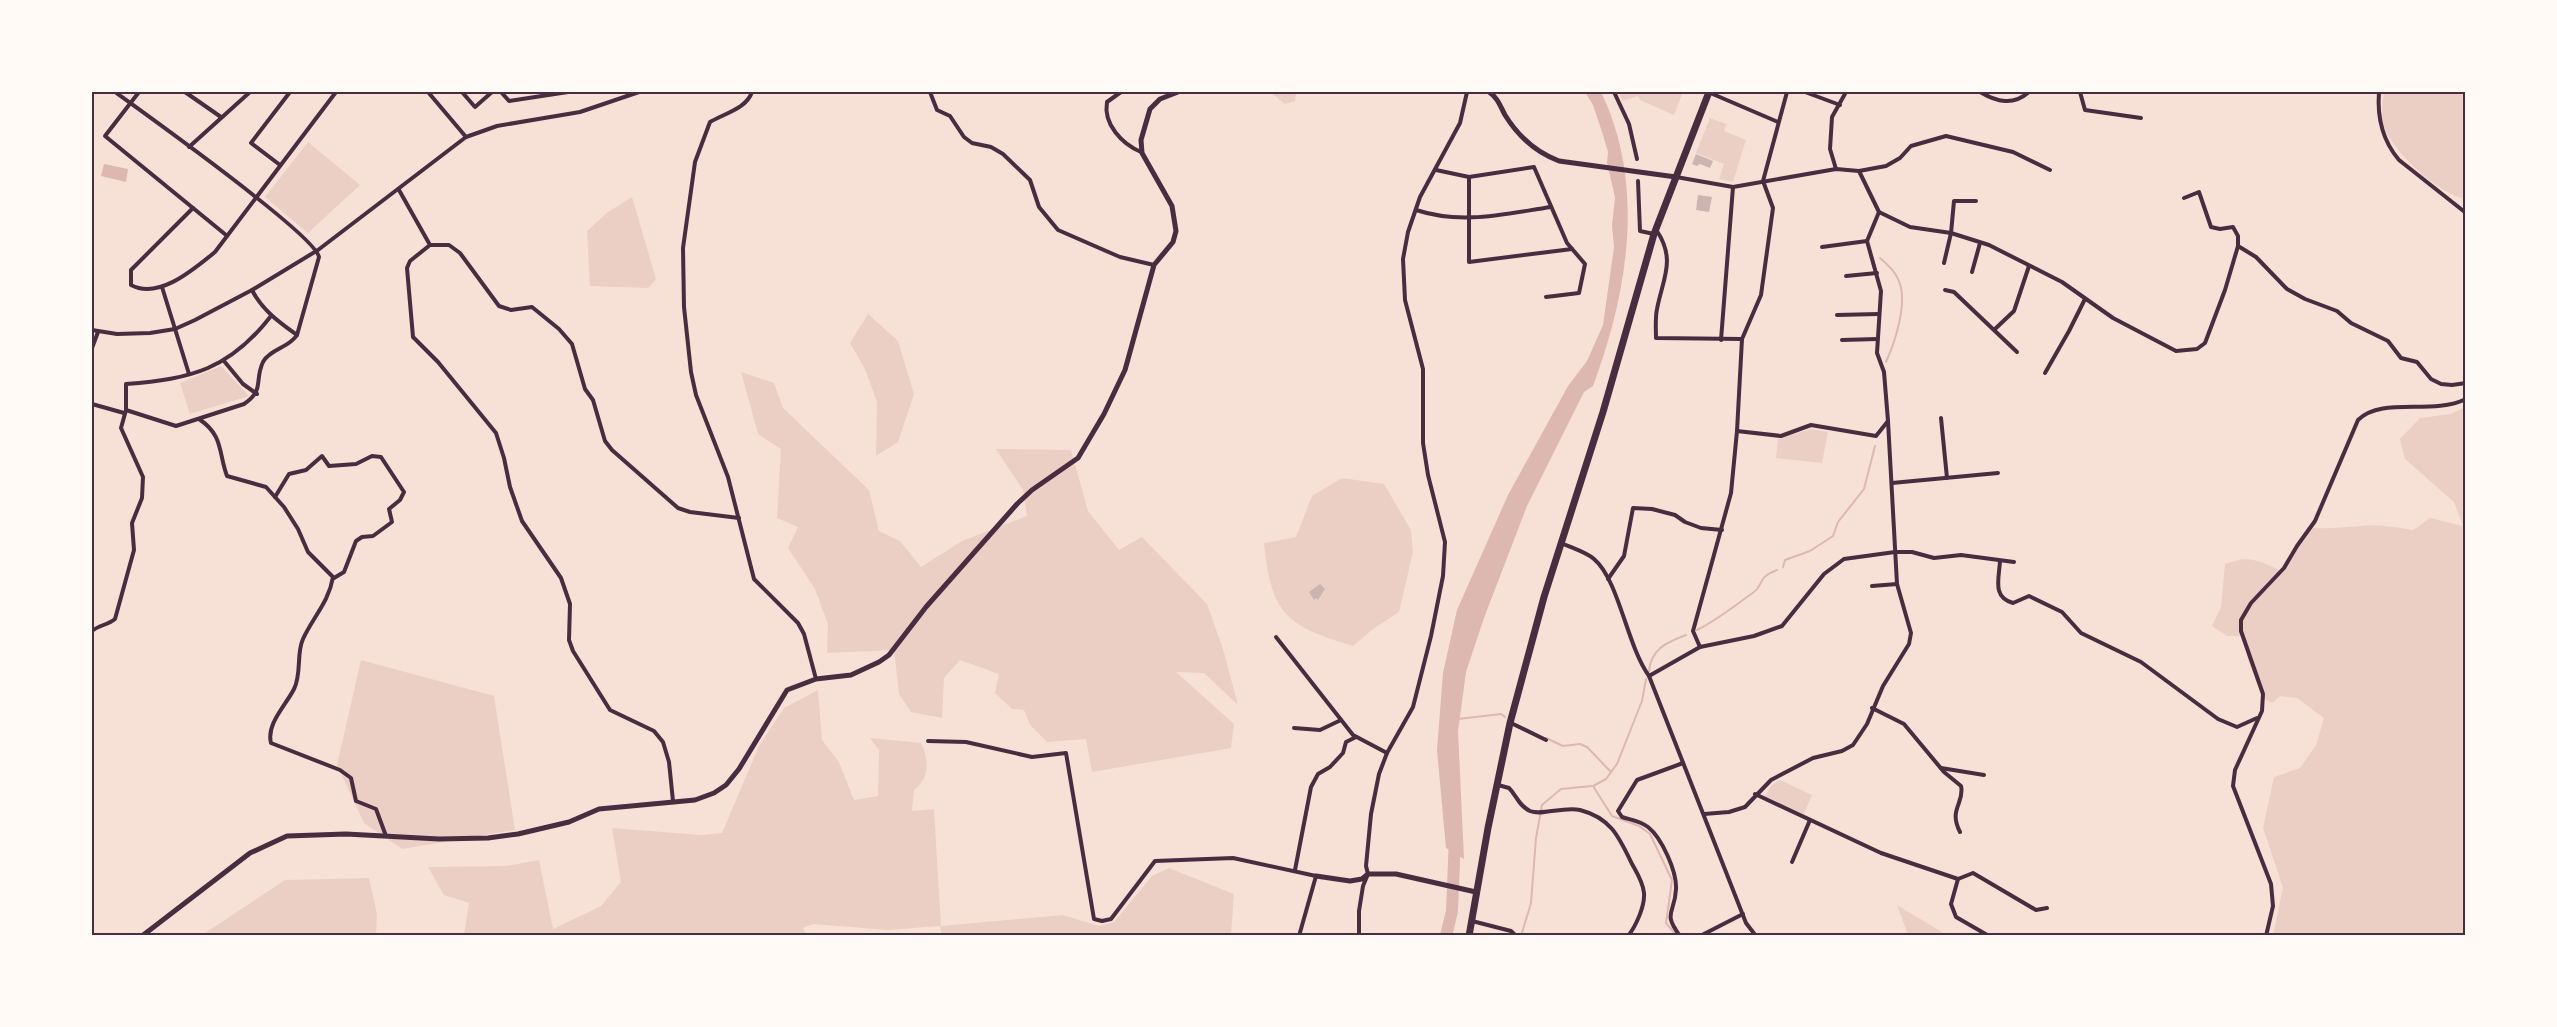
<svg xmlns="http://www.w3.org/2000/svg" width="2557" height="1027" font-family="Manrope,sans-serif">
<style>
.green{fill:#ebcfc5}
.water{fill:#dcb8b0}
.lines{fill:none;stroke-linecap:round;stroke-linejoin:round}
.stream{stroke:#dcb8b0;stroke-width:2}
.river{stroke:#dcb8b0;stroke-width:12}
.building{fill:#ccb4b1}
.minor{stroke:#4a2c40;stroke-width:4}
.tertiary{stroke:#4a2c40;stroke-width:5}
.trunk{stroke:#4a2c40;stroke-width:7}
.neatline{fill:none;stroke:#4a2c40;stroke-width:2}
</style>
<rect width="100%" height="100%" fill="#f7e1d7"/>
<g class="green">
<polygon points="1270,92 1296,92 1295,101 1285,104"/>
<polygon points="1618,92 1683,92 1674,115 1640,100 1638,96 1623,101"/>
<path d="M2384,92H2465V199C2437,193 2393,152 2383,125C2380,116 2383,101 2384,92Z"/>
<polygon points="1710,118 1726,124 1724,131 1746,140 1733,182 1719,179 1724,164 1696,153"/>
<polygon points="308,142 360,185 308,233 265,197"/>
<polygon points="632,197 656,279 648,288 590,286 587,231 608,212"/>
<polygon points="868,314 898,341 914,394 898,442 876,456 877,402 865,369 850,343"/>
<polygon points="221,366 249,396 190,414 180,383"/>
<polygon points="741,372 774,383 783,408 869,490 879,531 900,541 921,567 962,541 1027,516 1023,490 996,449 1071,450 1088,511 1119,550 1142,537 1207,604 1223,649 1238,705 1204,673 1176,672 1234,724 1231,748 1092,772 1086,739 1047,742 1030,725 1024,710 1012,709 995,693 999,674 960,660 944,678 942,718 911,712 899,694 894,650 827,653 828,624 815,589 788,548 798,527 777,518 781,449 758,434"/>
<path d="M2465,407V935H2273L2283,888L2263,828L2274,777L2300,768L2316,745L2324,718L2297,698L2280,696L2272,703L2263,698L2248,660L2243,636H2227L2212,626L2221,607L2225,564C2249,554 2260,561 2282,571L2313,528C2329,529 2344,527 2360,526C2378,524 2395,527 2413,530L2430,518L2463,526L2454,502L2405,459L2400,439L2420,418L2451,414Z"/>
<polygon points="1811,429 1828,432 1822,463 1776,458 1778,439"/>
<path d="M1342,478L1384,484L1411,530L1413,552L1399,612L1373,629L1353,646C1286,626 1271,614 1264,543L1296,537L1312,496Z"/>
<polygon points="361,660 494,696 515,830 402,849 364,823 337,765"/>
<path d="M818,690L822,740L839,762L854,800L878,796L879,750L870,738L921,743C929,759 930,779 914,790L912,811L934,809L941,926L1063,915L1099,926L1114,922L1152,876L1169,868L1234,894L1231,935L942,936L940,926L888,930L813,924L803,928L807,936L464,935L469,903L444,895L428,867L507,866L539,860L553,929L601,906L621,882L612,828L700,835L722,833L759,746L784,708Z"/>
<polygon points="1780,780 1812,795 1804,814 1765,796 1772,785"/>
<polygon points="369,878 377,914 376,935 202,935 285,880"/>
<polygon points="1897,905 1947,935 1908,935"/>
</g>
<g class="water">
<path d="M1585,92H1601C1646,185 1628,292 1593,386L1584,392L1527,506L1484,618L1466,672L1458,731L1464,859L1446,848L1437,750L1443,673L1457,610L1508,495L1568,386L1587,361L1603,325L1614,247L1612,226L1615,197L1607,163L1608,152L1603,135L1593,105Z"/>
<polygon points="104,164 128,169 126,182 101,176"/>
</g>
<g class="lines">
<g class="stream">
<path d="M1880,258C1886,263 1895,272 1898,279C1909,301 1895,342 1886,362"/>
<polyline points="1783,567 1785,560 1810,551 1833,536 1838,522 1864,489 1875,446"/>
<path d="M1697,630C1719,619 1734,606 1754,592C1764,585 1756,578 1777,570"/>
<path d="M1649,671C1651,649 1667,642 1686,635"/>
<polyline points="1458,719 1501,714 1505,717"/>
<polyline points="1546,738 1563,746 1580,744 1587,747 1611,772 1606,779 1593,786 1612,816 1639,826 1650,834 1672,880 1666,923 1677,936"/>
<polyline points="1611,772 1617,764 1642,701 1646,679"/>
<polyline points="1521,936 1531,903 1536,838 1542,805 1561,789 1592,786"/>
</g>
<polyline class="river" points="1446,936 1452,911 1455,837"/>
</g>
<g class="building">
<polygon points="1696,154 1713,161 1710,168 1700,164 1697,166 1692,164"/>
<polygon points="1698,195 1712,197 1709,212 1696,210"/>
<polygon points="1320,584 1325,589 1318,600 1316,598 1314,600 1309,592"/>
</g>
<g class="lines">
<g class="minor">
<path d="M115,92C144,113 315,235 319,257L297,335C289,348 270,349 263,362C254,381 265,390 244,404L176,426L126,410"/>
<polyline points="139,92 105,136 226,235"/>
<polyline points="185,92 221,117"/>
<polyline points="428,92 466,137"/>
<polyline points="462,92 475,107 492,92"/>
<polyline points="501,92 509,101 568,92"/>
<path d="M752,92C746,109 725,113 710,122L695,162L683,248L684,307L691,372L696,395L728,477L754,579L798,623L804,634L816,679"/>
<polyline points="930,92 937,110 950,116 964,137 972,143 991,147 1003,154 1030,180 1039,207 1058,230 1120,257 1154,265"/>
<path d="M1121,92L1107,102C1103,124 1122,144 1141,152"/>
<polyline points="1614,92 1629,124 1637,159"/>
<polyline points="1708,92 1778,122"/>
<polyline points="1805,92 1840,105"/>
<path d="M1980,92C1997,102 2013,106 2029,92"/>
<polyline points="2080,92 2085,110 2141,118"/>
<path d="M2379,92C2377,117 2382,140 2399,160L2466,213"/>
<polyline points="189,147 250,92"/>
<polyline points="280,165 251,143 290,92"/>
<polyline points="1836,169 1830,149 1832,117 1846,92"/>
<polyline points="1436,170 1469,177 1534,167 1567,243 1585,264 1579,293 1546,297"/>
<polyline points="1859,171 1879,212 1910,227 1951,233 1989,245 2062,282 2113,318 2176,351 2197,349 2205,343 2225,290 2238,246 2238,236 2233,227 2220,229 2211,227 2199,192 2184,198"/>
<polyline points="1469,177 1469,262 1572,249"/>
<polyline points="1676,177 1733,187 1836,169 1859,171 1886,166 1900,158 1911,146 1946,136 2013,152 2050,170"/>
<polyline points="1638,181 1640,231 1654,234"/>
<polyline points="399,190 430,245"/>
<path d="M193,208L131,270V285C159,300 194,269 215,252L336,92"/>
<path d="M1416,210C1462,225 1504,214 1551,207"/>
<path d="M1657,231C1676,260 1663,278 1657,309C1655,318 1656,329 1656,338L1742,339L1737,431L1731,493L1693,631L1700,647"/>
<polyline points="2238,246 2256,257 2287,289 2305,299 2337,311 2351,323 2388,341 2401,358 2417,362 2431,379 2441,384 2452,385 2466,383"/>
<polyline points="1822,247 1867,241"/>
<polyline points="1944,263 1951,233 1954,201 1976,201"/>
<polyline points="1972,272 1980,243"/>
<polyline points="1846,276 1877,273"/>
<polyline points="162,287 189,374"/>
<path d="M252,290C262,310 279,322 297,335"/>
<polyline points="1945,290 1954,292 2017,352"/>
<polyline points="1837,315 1878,314"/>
<polyline points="1995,329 2014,311 2029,266"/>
<polyline points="92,330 117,334 150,333 175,329 195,320 252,290 318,250 466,137 497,126 580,112 639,92"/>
<polyline points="1742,339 1761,295 1773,208 1763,181 1787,92"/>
<polyline points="1721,340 1733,187"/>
<polyline points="1842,340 1877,339"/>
<polyline points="92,348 98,332"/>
<polyline points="224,361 243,384 257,394"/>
<polyline points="2045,373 2069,331 2085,299"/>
<polyline points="92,404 124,413"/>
<polyline points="1941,418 1947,478"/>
<path d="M199,419C224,436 218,452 227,476L266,487L284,507L298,529L308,552L333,577C329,602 313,617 303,639C296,654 302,673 294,689C286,705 266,724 271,743L340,770L351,778L356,801L376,809L386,836"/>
<polyline points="1737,431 1781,436 1811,425 1876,436 1888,421"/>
<polyline points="1892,483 1998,473"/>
<polyline points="275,497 289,474 306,470 322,456 329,466 356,464 372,456 381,457 404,492 400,500 389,509 392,522 373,536 362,537 356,541 344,572 334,578"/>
<path d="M1561,543C1572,548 1586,552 1594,559C1619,580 1627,646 1649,676L1746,923L1756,936"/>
<path d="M2000,561C1999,579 1992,597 2013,603L2029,596L2062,612L2081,633L2141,662L2218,719L2237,727L2257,718"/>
<polyline points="1608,579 1624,556 1633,508 1652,509 1675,515 1685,522 1701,528 1722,530"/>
<polyline points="1872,586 1897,584"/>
<path d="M92,631C99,625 108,625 115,619L134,550L132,523L142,498L143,477L121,428L126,410V384C192,379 230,369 271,316"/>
<polyline points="1276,637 1353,735 1387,753"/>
<polyline points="1649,676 1700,647 1754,636 1782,626 1824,574 1844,559 1895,552 1912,552 1934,558 1961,555 2014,562"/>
<path d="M1872,708L1904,724L1944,772L1961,786C1965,803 1948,809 1960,832"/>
<polyline points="1511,723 1546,740"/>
<polyline points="1294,728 1320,730 1341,720"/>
<polyline points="928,741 966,742 1032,757 1066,753 1094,919 1102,921 1111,919 1155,861 1233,858 1316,876 1299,936"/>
<polyline points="1941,768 1984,775"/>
<path d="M1498,785L1509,788C1517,796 1518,805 1530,811C1542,816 1564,806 1580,810C1611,818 1619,837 1632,864C1637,873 1643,882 1644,893C1645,906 1636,926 1628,936"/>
<polyline points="1755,794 1881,853 1958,879 1973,873 2036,910 2047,908"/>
<polyline points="673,801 669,762 663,742 654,731 610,710 573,651 569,640 570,604 561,578 522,521 510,487 504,458 496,433 438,362 413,337 407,268 410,261 430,245 449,245 460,253 499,306 511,310 532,307 559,329 572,344 585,389 593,400 605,441 612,450 678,508 690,512 739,518"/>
<polyline points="1704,814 1729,812 1745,807 1771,780 1813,758 1842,751 1853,745 1867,724 1883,686 1909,644 1911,633 1897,584 1888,421 1884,372 1877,353 1881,291 1867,241 1879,212"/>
<polyline points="1792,862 1810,820"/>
<polyline points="1295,870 1311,787 1318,774 1330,767 1343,753 1346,742 1356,737"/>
<polyline points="1958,879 1951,904 1956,917 1989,936"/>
<polyline points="1472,921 1511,931 1516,936"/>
<polyline points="1359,936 1359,911 1363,886 1368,874 1366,866 1371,814 1379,774 1387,753 1413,707 1431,636 1443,576 1445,542 1428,475 1423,443 1423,369 1405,300 1403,259 1408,232 1420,197 1460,123 1467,92"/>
<path d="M1680,936C1662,912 1675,914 1676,889C1677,872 1662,838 1648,827C1640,821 1631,820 1622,817L1618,811L1637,780L1683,763"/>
<polyline points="1700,936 1743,914"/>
<path d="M2266,936L2273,906L2271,884L2233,786L2235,770L2262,711L2263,694L2241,631V620L2251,603L2284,568L2297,546L2315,521L2358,420C2383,396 2431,416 2466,399"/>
</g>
<g class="tertiary">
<path d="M1489,92C1498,98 1500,106 1505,115C1518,136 1535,152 1559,161L1676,177"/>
<polyline points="1316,876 1350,881 1362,879 1368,874 1396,874 1476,892"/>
<polyline points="142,936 250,853 287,836 346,834 439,839 488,838 518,834 569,822 599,809 695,800 714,793 726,785 739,769 787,690 816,679 851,675 879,662 889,655 926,607 1017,504 1032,490 1078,458 1104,414 1125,370 1154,265 1173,242 1176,231 1172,206 1142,153 1141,140 1150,109 1160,99 1178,92"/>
</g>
<polyline class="trunk" points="1469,936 1488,828 1510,723 1544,597 1603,412 1654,234 1709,92"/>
</g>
<rect width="2557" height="1027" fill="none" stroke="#fffaf5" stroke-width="186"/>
<rect x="93" y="93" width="2371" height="841" class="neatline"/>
</svg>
